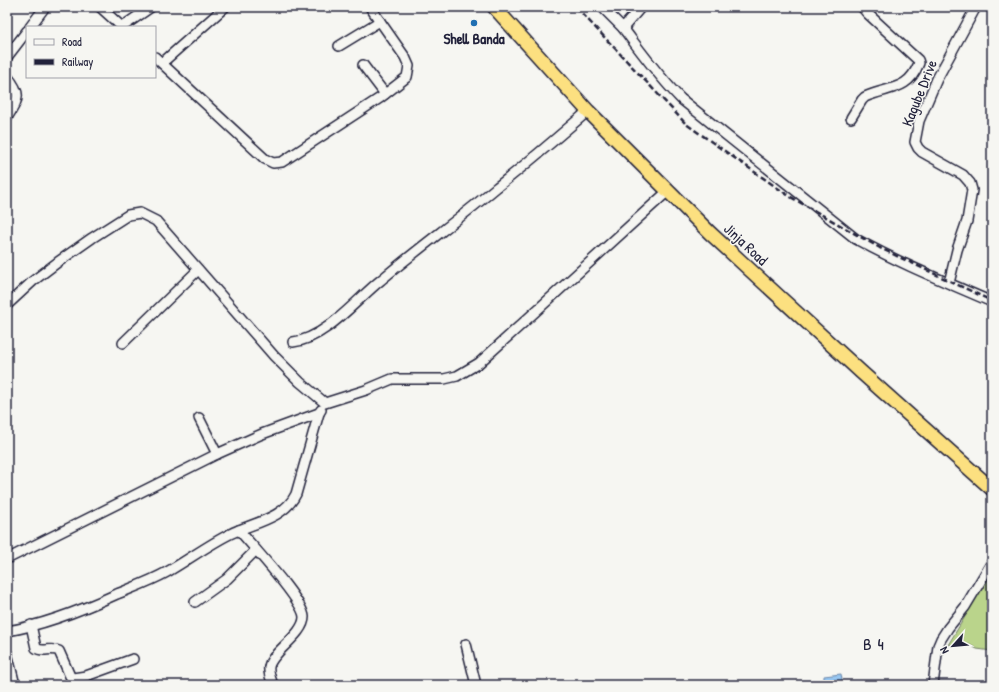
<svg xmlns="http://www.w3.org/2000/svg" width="999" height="692" font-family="'Patrick Hand',sans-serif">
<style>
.green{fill:#bad48b;stroke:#6e7b63}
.water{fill:#97c7f2;stroke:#6885a9}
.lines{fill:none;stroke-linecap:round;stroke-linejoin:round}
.minor-casing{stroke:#22223b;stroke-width:12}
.highway-casing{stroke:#22223b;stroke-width:16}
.minor{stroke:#f6f6f2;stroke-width:9}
.highway{stroke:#fce080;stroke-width:13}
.rail{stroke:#22223b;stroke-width:2.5;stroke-dasharray:6 3;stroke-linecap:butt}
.poi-dot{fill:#1f6fb2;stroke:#f6f6f2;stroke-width:1.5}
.labels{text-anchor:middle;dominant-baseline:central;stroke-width:3;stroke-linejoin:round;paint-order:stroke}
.poi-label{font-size:15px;font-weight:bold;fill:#22223b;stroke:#f6f6f2}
.street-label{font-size:15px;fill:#22223b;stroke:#f6f6f2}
.quarter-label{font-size:17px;letter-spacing:1px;fill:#22223b;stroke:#f6f6f2}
</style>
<rect width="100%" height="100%" fill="#f6f6f2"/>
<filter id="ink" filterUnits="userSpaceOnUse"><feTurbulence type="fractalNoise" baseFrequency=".025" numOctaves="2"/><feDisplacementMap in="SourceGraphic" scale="8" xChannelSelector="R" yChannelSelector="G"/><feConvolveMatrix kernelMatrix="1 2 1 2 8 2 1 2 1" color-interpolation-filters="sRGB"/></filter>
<g filter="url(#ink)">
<polygon class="green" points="990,575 992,577 992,651 977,649 968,644 948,645"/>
<polygon class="water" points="841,674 843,685 824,685 824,676"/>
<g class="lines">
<defs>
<g id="minor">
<polyline points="100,7 122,27"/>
<polyline points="602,7 623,28 641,7"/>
<polyline points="30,27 45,7"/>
<polyline points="122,27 151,7"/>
<path d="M623,28C642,53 659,77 681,99L856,239C899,263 946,282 992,302"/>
<polyline points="339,46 380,21"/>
<polyline points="7,57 27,31"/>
<polyline points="155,57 265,159 273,163 282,162 380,98 407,77 409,66 405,57 370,7"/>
<polyline points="162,63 225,7"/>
<polyline points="363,65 385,94"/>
<path d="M7,76C23,95 18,99 7,118"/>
<path d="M851,118L862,100L865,97C889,86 908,92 919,63L918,60L867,13L862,7"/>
<polyline points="949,283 957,250 967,221 972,190 970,183 963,175 922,152 918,148 915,142 919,121 937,79 976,7"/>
<polyline points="7,305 33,281 58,262 92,238 128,215 140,213 156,221 274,356 300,382 325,403 366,390 392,379 444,379 457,376 479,363 668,191"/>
<path d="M293,342C325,339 357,299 381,280C419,248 459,219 497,187C528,163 558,137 588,111"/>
<polyline points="123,343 198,270"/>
<polyline points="199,418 217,454"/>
<path d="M239,530C252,546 303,600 304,617C304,635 271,652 269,667C268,673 271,679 273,685"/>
<polyline points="7,559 217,454 262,434 319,413 321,410"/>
<polyline points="195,602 227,579 256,550"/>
<path d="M31,625L36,648C42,653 51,647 59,651L70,676L73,678L86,676L133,659"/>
<path d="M7,631C45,625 82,610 117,594C134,587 151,581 167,572C188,560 208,545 230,534C252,523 284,519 296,494L319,413"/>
<polyline points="466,644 476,685"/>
<polyline points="7,653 15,685"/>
<polyline points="933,685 938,646 941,639 948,628 965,607 992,562"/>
</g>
<polyline id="highway" points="494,7 588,111 710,233 861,372 992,489"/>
</defs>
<use href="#minor" class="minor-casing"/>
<use href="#highway" class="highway-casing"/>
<use href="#minor" class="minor"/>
<use href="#highway" class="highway"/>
<polyline class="rail" points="576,7 686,124 789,196 880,248 992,301"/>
</g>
</g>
<circle class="poi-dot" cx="474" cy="23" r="4"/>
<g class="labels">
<g class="poi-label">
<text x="474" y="38">Shell Banda</text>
</g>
<g class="street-label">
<text transform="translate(919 93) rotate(-68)">Kagube Drive</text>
<text transform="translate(746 244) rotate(43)">Jinja Road</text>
</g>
<g class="quarter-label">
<text x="874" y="643">B 4</text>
</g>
</g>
<rect width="999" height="692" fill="none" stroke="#f6f6f2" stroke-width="24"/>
<rect x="12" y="12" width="975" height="668" fill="none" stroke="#22223b" stroke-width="1.5" filter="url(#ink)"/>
<rect x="26" y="26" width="130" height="52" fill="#f6f6f2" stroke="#a1a1a9"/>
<rect x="34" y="39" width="20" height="6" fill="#f6f6f2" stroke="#a1a1a9"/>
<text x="62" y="46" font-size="12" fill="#22223b">Road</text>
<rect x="34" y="59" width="20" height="6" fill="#22223b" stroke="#a1a1a9"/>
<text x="62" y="66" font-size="12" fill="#22223b">Railway</text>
<g transform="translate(953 646) rotate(243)" stroke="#f6f6f2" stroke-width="3" paint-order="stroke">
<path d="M0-3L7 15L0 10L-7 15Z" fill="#22223b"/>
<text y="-6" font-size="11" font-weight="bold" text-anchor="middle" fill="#22223b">N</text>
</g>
</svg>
